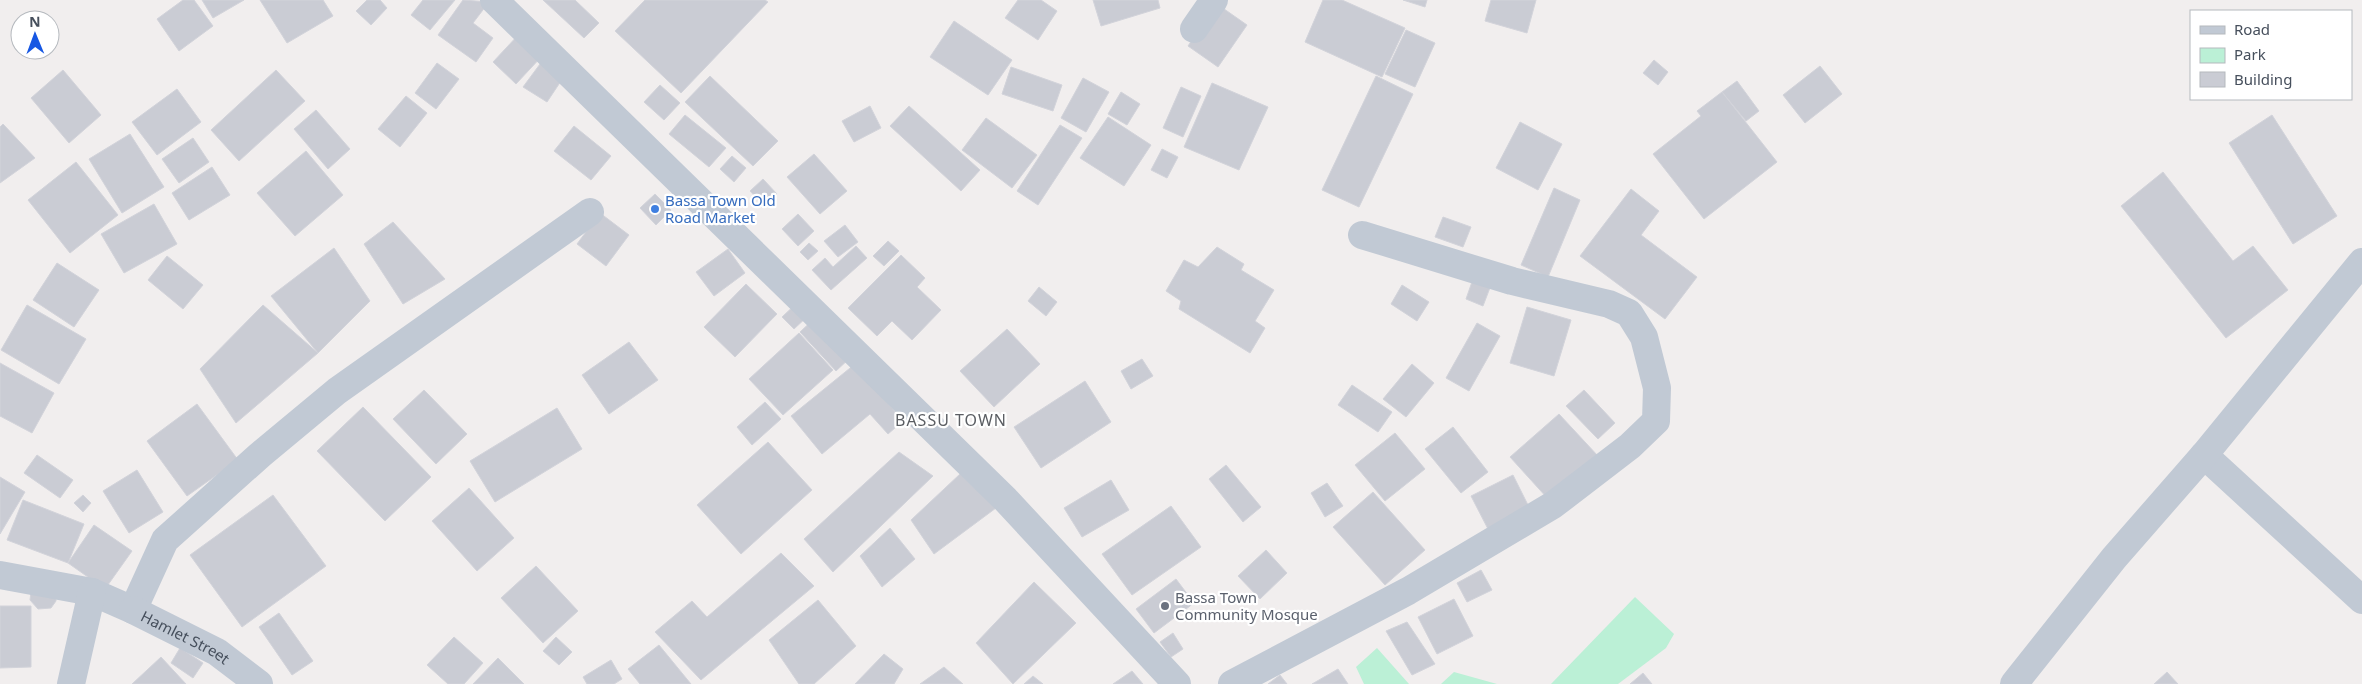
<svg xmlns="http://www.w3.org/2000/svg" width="2362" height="684" font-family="'Noto Sans',sans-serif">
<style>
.green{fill:#bbf0d6}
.building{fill:#caccd4;stroke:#d2d3da}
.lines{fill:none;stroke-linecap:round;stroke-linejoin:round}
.minor{stroke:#c1c9d4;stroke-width:28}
.tertiary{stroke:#c1c9d4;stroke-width:28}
.shop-dot{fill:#3f7fe0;stroke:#fff;stroke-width:2}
.worship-dot{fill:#6b7280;stroke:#fff;stroke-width:2}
.labels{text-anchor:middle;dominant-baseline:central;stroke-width:4.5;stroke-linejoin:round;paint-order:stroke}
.shop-label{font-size:15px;fill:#366cbe;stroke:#fff;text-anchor:start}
.worship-label{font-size:15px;fill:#5b616d;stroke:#fff;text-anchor:start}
.street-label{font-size:15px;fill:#464f5c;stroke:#fff}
.neighbourhood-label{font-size:16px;letter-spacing:1px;fill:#5b5e63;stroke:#fff}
</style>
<rect width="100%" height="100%" fill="#f1eeee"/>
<g class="green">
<polygon points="1635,597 1674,634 1666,648 1618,684 1551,684"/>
<polygon points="1377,648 1409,684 1364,684 1356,667"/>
<polygon points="1454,672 1497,684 1441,684"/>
</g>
<g class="building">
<polygon points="183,0 194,0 213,26 179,51 157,19"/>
<polygon points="202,0 244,0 213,18"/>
<polygon points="260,0 323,0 333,16 287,43"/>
<polygon points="367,0 380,0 387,8 371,25 356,11"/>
<polygon points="423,0 455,0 430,30 411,15"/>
<polygon points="463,0 489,2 473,23 493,38 476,62 438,35"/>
<polygon points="543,0 575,0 599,23 584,38"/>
<polygon points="645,0 765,0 768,2 681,93 615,31"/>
<polygon points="1018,0 1041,0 1057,11 1038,40 1005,18"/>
<polygon points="1093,0 1158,0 1160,8 1101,26"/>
<polygon points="1323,0 1342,0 1405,28 1382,77 1305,42"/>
<polygon points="1403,0 1427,0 1425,7"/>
<polygon points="1491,0 1536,0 1527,33 1485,21"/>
<polygon points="1217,4 1247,25 1218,67 1188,46"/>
<polygon points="954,21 1012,60 988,95 930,57"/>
<polygon points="1406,30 1435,43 1415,87 1385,74"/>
<polygon points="520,33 543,55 516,84 493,62"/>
<polygon points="543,60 565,75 547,102 523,87"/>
<polygon points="1654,60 1668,72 1658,85 1643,73"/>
<polygon points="437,63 459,79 436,109 415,93"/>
<polygon points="1820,66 1842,94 1805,123 1783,95"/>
<polygon points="1011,67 1062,85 1053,111 1002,94"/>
<polygon points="63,70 101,115 69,143 31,98"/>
<polygon points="276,70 305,101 239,161 211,130"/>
<polygon points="710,76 778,141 753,166 685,102"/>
<polygon points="1376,76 1413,94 1359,207 1322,190"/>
<polygon points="1083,78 1109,92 1086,132 1061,118"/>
<polygon points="1737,81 1759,111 1746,121 1722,92"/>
<polygon points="1212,83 1268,107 1239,170 1184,147"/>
<polygon points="660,85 680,103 664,120 644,102"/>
<polygon points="1181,87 1201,96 1183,137 1163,128"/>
<polygon points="177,89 201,122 157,155 132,122"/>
<polygon points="1121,92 1140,104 1127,125 1108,114"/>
<polygon points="1722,92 1777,162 1704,219 1653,154 1701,116 1697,111"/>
<polygon points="406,96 427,113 400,147 378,129"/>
<polygon points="870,106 881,128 854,142 842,121"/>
<polygon points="909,106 980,170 961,191 890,126"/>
<polygon points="316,110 350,149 328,169 294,129"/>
<polygon points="685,115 726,148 709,167 669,134"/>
<polygon points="2272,115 2337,216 2293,244 2229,143"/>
<polygon points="1108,117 1151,145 1124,186 1080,158"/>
<polygon points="986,118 1037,155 1012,188 962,150"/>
<polygon points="1520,122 1562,144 1538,190 1496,168"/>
<polygon points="3,124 35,158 0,183 0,127"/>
<polygon points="1060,125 1082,138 1038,205 1017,191"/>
<polygon points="574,126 611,156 591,180 554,151"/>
<polygon points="130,134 164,187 122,213 89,159"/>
<polygon points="193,138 209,162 179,183 162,159"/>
<polygon points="1162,149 1178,157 1167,178 1151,170"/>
<polygon points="306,151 343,195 295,236 257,193"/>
<polygon points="814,154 847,191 820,214 787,177"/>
<polygon points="732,156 746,168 734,182 720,169"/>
<polygon points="76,162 118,215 70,253 28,200"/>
<polygon points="212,167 230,195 189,220 172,193"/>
<polygon points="2163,172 2233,261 2253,246 2288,290 2226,338 2121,206"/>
<polygon points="763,179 777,194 764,206 750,191"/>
<polygon points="1554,188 1580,200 1548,277 1521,265"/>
<polygon points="1631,189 1659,211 1641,235 1697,277 1665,319 1580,256"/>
<polygon points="655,194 671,210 656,225 640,208"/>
<polygon points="154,204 177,244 124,273 101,234"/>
<polygon points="600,213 629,235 606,266 577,244"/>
<polygon points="798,214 814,231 798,246 782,229"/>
<polygon points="1443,217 1471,227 1463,247 1435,237"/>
<polygon points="393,222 445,279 403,304 364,244"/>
<polygon points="845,225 858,242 838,257 824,241"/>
<polygon points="888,241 899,251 884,266 873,256"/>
<polygon points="809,243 818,251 808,260 800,252"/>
<polygon points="856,246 867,258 831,290 812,270 825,258 833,267"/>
<polygon points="1217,247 1244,264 1241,270 1274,290 1255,321 1265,328 1250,353 1179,309 1181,301 1166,291 1184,260 1198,267"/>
<polygon points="334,248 370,301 318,353 271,296"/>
<polygon points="728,249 745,273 714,296 696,272"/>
<polygon points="901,255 925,278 917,287 941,310 912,340 892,321 877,336 848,308"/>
<polygon points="167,256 203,285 183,309 148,280"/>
<polygon points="57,263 99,290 74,327 33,300"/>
<polygon points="1473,279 1491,285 1483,306 1466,299"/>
<polygon points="746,284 777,314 735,357 704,327"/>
<polygon points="1402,285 1429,302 1417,321 1391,304"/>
<polygon points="1039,287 1057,302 1046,316 1028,301"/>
<polygon points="798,302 809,315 794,329 782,317"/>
<polygon points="27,305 86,339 59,384 1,350"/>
<polygon points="263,305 318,353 236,423 200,369"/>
<polygon points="1527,307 1571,320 1554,376 1510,363"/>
<polygon points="816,317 851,357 836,371 800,332"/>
<polygon points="1477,323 1500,336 1469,391 1446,378"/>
<polygon points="1007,329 1040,364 994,407 960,371"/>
<polygon points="799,333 833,370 783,415 749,379"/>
<polygon points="629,342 658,380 609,414 582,375"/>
<polygon points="1142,359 1153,376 1131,389 1121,371"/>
<polygon points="0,363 54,393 32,433 0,416"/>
<polygon points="855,364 903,421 888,434 870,414 822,454 791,416"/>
<polygon points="1412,364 1434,383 1406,417 1383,399"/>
<polygon points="1085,381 1111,422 1041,468 1014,427"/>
<polygon points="1352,385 1392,412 1378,432 1338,405"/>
<polygon points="424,390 467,434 436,464 393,419"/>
<polygon points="1584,390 1615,423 1598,439 1566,406"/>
<polygon points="765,402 781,419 752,445 737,427"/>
<polygon points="197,404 238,460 187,496 147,441"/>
<polygon points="363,407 431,477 385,521 317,451"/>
<polygon points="557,408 582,449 495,502 470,461"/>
<polygon points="1559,414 1598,456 1549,500 1510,457"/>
<polygon points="1453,427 1488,472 1461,493 1425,449"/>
<polygon points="1395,433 1425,469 1385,501 1355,465"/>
<polygon points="768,442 812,490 741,554 697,505"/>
<polygon points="899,452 933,476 833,572 804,539"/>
<polygon points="37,455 73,480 60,498 24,473"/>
<polygon points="1226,465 1261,507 1243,522 1209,479"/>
<polygon points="137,470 163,512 129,533 103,491"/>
<polygon points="960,474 996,508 934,554 911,520"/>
<polygon points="1513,475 1531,511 1489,531 1471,496"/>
<polygon points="0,477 25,492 0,534"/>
<polygon points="1111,480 1129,510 1082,537 1064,508"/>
<polygon points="1327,483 1343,506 1325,517 1311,493"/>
<polygon points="469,488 514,538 477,571 432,521"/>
<polygon points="1373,492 1425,550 1385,585 1333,527"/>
<polygon points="83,495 91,503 83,512 74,503"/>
<polygon points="273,495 326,566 242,627 190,555"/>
<polygon points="23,500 84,524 68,563 7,540"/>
<polygon points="1171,506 1201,547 1132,595 1102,554"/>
<polygon points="94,525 132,551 105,589 68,563"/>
<polygon points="890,528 915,559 882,587 860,556"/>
<polygon points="1266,550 1287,573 1260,599 1238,576"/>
<polygon points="781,553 814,586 701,680 655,632 692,601 707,617"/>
<polygon points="536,566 578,611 543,643 501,598"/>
<polygon points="1481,570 1492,590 1467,602 1457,583"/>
<polygon points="1176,579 1194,603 1154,633 1136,609"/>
<polygon points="1034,582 1076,623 1013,684 976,643"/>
<polygon points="31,592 56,596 56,601 51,608 38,609 30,600"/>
<polygon points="1454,599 1473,636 1437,654 1418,617"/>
<polygon points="818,600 856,646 814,684 799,684 769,640"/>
<polygon points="0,606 31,606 31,667 0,668"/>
<polygon points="279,613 313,661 292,675 259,627"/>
<polygon points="1407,622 1435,664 1412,675 1386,631"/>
<polygon points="1173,633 1183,649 1171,657 1160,642"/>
<polygon points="454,637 483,663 464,684 448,684 427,665"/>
<polygon points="556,637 572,652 559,665 543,651"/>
<polygon points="659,645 691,684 640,684 628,669"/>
<polygon points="180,648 203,663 193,678 171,663"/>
<polygon points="884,654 903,669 894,684 855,684"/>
<polygon points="161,657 186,684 132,684"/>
<polygon points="498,658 524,684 473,684"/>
<polygon points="611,660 622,679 614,684 587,684 583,677"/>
<polygon points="944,667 963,684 920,684"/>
<polygon points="1338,669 1348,684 1312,684"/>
<polygon points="1132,671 1143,684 1113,684"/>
<polygon points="2167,672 2178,684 2154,684"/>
<polygon points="1643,673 1652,684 1630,684"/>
<polygon points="1280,675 1287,684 1268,684"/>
<polygon points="1033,676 1043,684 1024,684"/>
</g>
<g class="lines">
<g class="minor">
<polyline points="1194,29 1214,0"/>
<polyline points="2204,455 2362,600"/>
<polyline points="0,575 92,592 133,610 165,540 260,455 337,391 590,212"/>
<path id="s1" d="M133,610L217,652L259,684"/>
<polyline points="71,684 92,592"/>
<polyline points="1232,684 1408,591 1553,505 1630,446 1656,421 1657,388 1644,337 1629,313 1609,304 1512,281 1362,235"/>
<polyline points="2014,684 2114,558 2204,455 2362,262"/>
</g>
<polyline class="tertiary" points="494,0 1005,499 1177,684"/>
</g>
<circle class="shop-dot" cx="655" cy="209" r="5"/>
<circle class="worship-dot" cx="1165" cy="606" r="5"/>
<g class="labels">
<g class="shop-label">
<text x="665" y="200">Bassa Town Old<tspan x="665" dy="17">Road Market</tspan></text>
</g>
<g class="worship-label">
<text x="1175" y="597">Bassa Town<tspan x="1175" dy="17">Community Mosque</tspan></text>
</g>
<g class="street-label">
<text stroke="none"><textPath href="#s1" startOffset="59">Hamlet Street</textPath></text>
</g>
<g class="neighbourhood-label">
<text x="951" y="420">BASSU TOWN</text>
</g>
</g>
<rect x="2190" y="10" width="162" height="90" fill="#ffffff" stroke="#b5b9be"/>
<rect x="2200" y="26" width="25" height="8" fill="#c1c9d4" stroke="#b5b9be"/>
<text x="2234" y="35" font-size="15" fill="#464f5c">Road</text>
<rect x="2200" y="48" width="25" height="15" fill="#bbf0d6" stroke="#b5b9be"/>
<text x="2234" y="60" font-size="15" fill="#464f5c">Park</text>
<rect x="2200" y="72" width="25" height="15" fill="#caccd4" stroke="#b5b9be"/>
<text x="2234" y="85" font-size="15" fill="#464f5c">Building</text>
<g transform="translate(35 35) rotate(359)"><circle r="24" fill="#ffffff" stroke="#b5b9be"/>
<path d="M0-4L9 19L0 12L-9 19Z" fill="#1657e3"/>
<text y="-8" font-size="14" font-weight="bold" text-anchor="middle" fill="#464f5c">N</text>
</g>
</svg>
